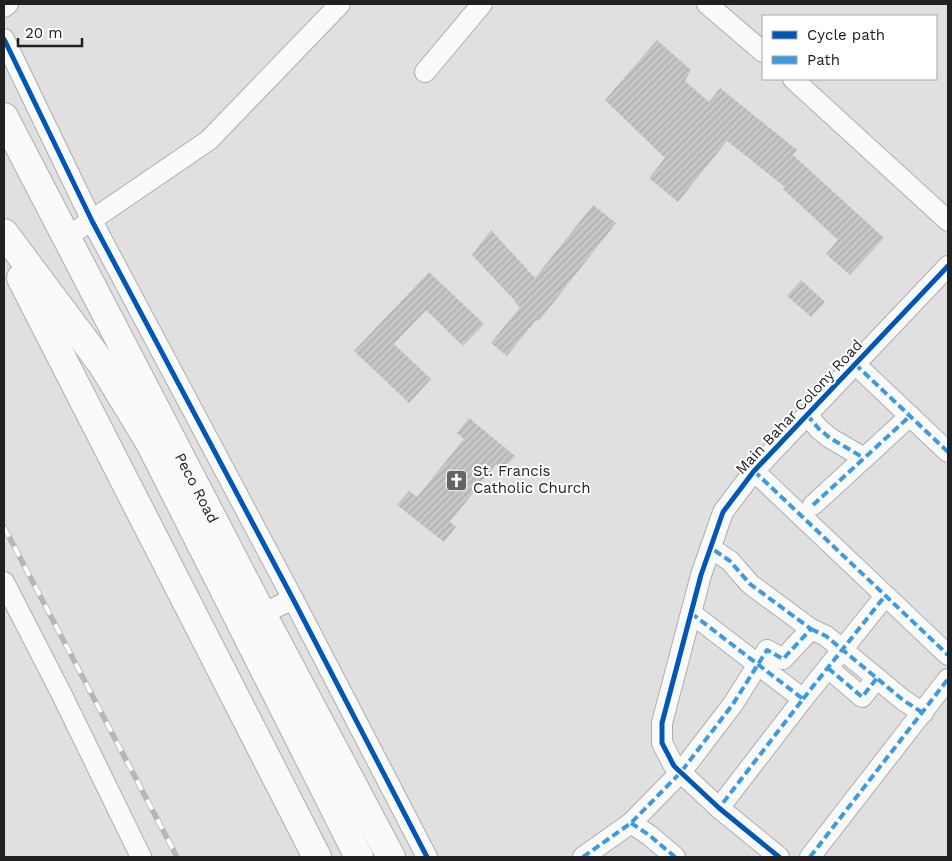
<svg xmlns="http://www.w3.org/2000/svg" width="952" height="861" font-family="'Work Sans',sans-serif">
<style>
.building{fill:url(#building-hatch)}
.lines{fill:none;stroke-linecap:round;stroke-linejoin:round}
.minor-casing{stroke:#aeaeaf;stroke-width:22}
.primary-casing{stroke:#aeaeaf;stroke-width:30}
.minor{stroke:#fafafa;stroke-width:20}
.primary{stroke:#fafafa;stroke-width:28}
.rail-casing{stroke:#b5b6b6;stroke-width:5.5}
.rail{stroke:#fff;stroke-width:4;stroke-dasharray:11;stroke-linecap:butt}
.quiet{stroke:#3c9be0;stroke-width:4;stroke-dasharray:8 4;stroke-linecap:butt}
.cycleway-casing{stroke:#fff;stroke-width:8}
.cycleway{stroke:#0057b8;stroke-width:5}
.labels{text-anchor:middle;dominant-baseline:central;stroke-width:4;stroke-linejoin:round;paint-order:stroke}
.street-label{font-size:15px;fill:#202122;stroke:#fff}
.poi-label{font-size:15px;fill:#202122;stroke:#fff;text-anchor:start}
</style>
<defs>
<pattern id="building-hatch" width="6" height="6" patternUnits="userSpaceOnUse" patternTransform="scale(1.25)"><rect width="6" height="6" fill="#c6c6c7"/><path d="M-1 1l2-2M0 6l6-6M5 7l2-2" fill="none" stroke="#aaaaab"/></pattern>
</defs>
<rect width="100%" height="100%" fill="#e0e0e1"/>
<g class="building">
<polygon points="657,40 691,70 685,81 709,102 720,88 797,150 793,155 884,238 850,275 826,254 838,240 783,189 785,187 727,141 678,202 649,178 665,158 605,100"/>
<polygon points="593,205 616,223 539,321 536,320 507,356 491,343 520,307 515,303 516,302 472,255 491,230 535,278"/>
<polygon points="429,272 484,324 463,346 426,310 394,344 431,379 409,403 354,351"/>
<polygon points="801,280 825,302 811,317 787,296"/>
<polygon points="469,418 515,456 503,470 496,464 450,522 456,527 444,542 397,505 409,491 417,497 464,439 457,433"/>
</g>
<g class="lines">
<defs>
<g id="minor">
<polyline points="707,4 763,52"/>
<polyline points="4,7 8,4"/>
<polyline points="4,39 92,221 293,599 427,857"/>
<polyline points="425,72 482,4"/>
<polyline points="793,79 948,221"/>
<polyline points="67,237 209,140 340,4"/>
<polyline points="855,364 948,452"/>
<polyline points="807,415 819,429 830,438 864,458"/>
<polyline points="754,471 948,655"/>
<polyline points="813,505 910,416"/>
<polyline points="4,582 61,693 141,857"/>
<polyline points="691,613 803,699 719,808"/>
<polyline points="262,614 293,599"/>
<polyline points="811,629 826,636 903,700 923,713"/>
<polyline points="828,668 862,697 877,678"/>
<polyline points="803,699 885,596"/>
<polyline points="631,823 649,835 675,857"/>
<polyline points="583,857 631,823 681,772 733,704 767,650 783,659 811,629 750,584 730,561 711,548"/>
<polyline points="779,857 719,808 674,766 662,743 662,723 701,575 723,512 754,471 948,266"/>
<polyline points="810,857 948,679"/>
</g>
<g id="primary">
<path id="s1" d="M4,117L262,614L391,857"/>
<polyline points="4,233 102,364 150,443 359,857"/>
<polyline points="21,278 317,857"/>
</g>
</defs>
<use href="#minor" class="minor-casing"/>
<use href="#primary" class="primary-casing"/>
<use href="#minor" class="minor"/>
<use href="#primary" class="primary"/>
<defs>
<polyline id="rail" points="4,527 177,857"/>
</defs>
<use href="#rail" class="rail-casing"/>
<use href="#rail" class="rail"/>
<g class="quiet">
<polyline points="855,364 948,452"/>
<polyline points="807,415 819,429 830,438 864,458"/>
<polyline points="754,471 948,655"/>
<polyline points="813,505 910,416"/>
<polyline points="691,613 803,699 719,808"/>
<polyline points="811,629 826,636 903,700 923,713"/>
<polyline points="828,668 862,697 877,678"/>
<polyline points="803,699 885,596"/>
<polyline points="631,823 649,835 675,857"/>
<polyline points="583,857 631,823 681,772 733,704 767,650 783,659 811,629 750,584 730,561 711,548"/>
<polyline points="810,857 948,679"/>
</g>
<defs>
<g id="cycleway">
<polyline points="4,39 92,221 293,599 427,857"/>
<polyline points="779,857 719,808 674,766 662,743 662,723 701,575 723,512 754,471 948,266"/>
</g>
</defs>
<use href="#cycleway" class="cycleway-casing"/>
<use href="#cycleway" class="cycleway"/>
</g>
<defs>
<symbol id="church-square" viewBox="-11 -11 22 22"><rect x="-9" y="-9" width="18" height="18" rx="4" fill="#636465" stroke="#fff"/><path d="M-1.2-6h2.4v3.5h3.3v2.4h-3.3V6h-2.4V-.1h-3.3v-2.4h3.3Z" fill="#fff"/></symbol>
</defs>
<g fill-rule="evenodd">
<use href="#church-square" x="444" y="468" width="25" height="25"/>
</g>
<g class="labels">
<g class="street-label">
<text transform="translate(799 407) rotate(-47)">Main Bahar Colony Road</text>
<text stroke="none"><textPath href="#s1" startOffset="418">Peco Road</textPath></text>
</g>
<g class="poi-label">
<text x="473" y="471">St. Francis<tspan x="473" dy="17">Catholic Church</tspan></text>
</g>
</g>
<rect width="952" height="861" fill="none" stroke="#202122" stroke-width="10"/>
<rect x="762" y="15" width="175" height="65" fill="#ffffff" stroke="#a6a6a7"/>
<rect x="772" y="31" width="25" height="8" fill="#0057b8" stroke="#a6a6a7"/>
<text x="807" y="40" font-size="15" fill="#202122">Cycle path</text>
<rect x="772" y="56" width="25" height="8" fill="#3c9be0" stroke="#a6a6a7"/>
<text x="807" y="65" font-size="15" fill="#202122">Path</text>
<path d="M18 38v8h64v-8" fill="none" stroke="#202122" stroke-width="2.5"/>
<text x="25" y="38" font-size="15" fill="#202122" stroke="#ffffff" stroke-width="4" paint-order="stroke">20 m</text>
</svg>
